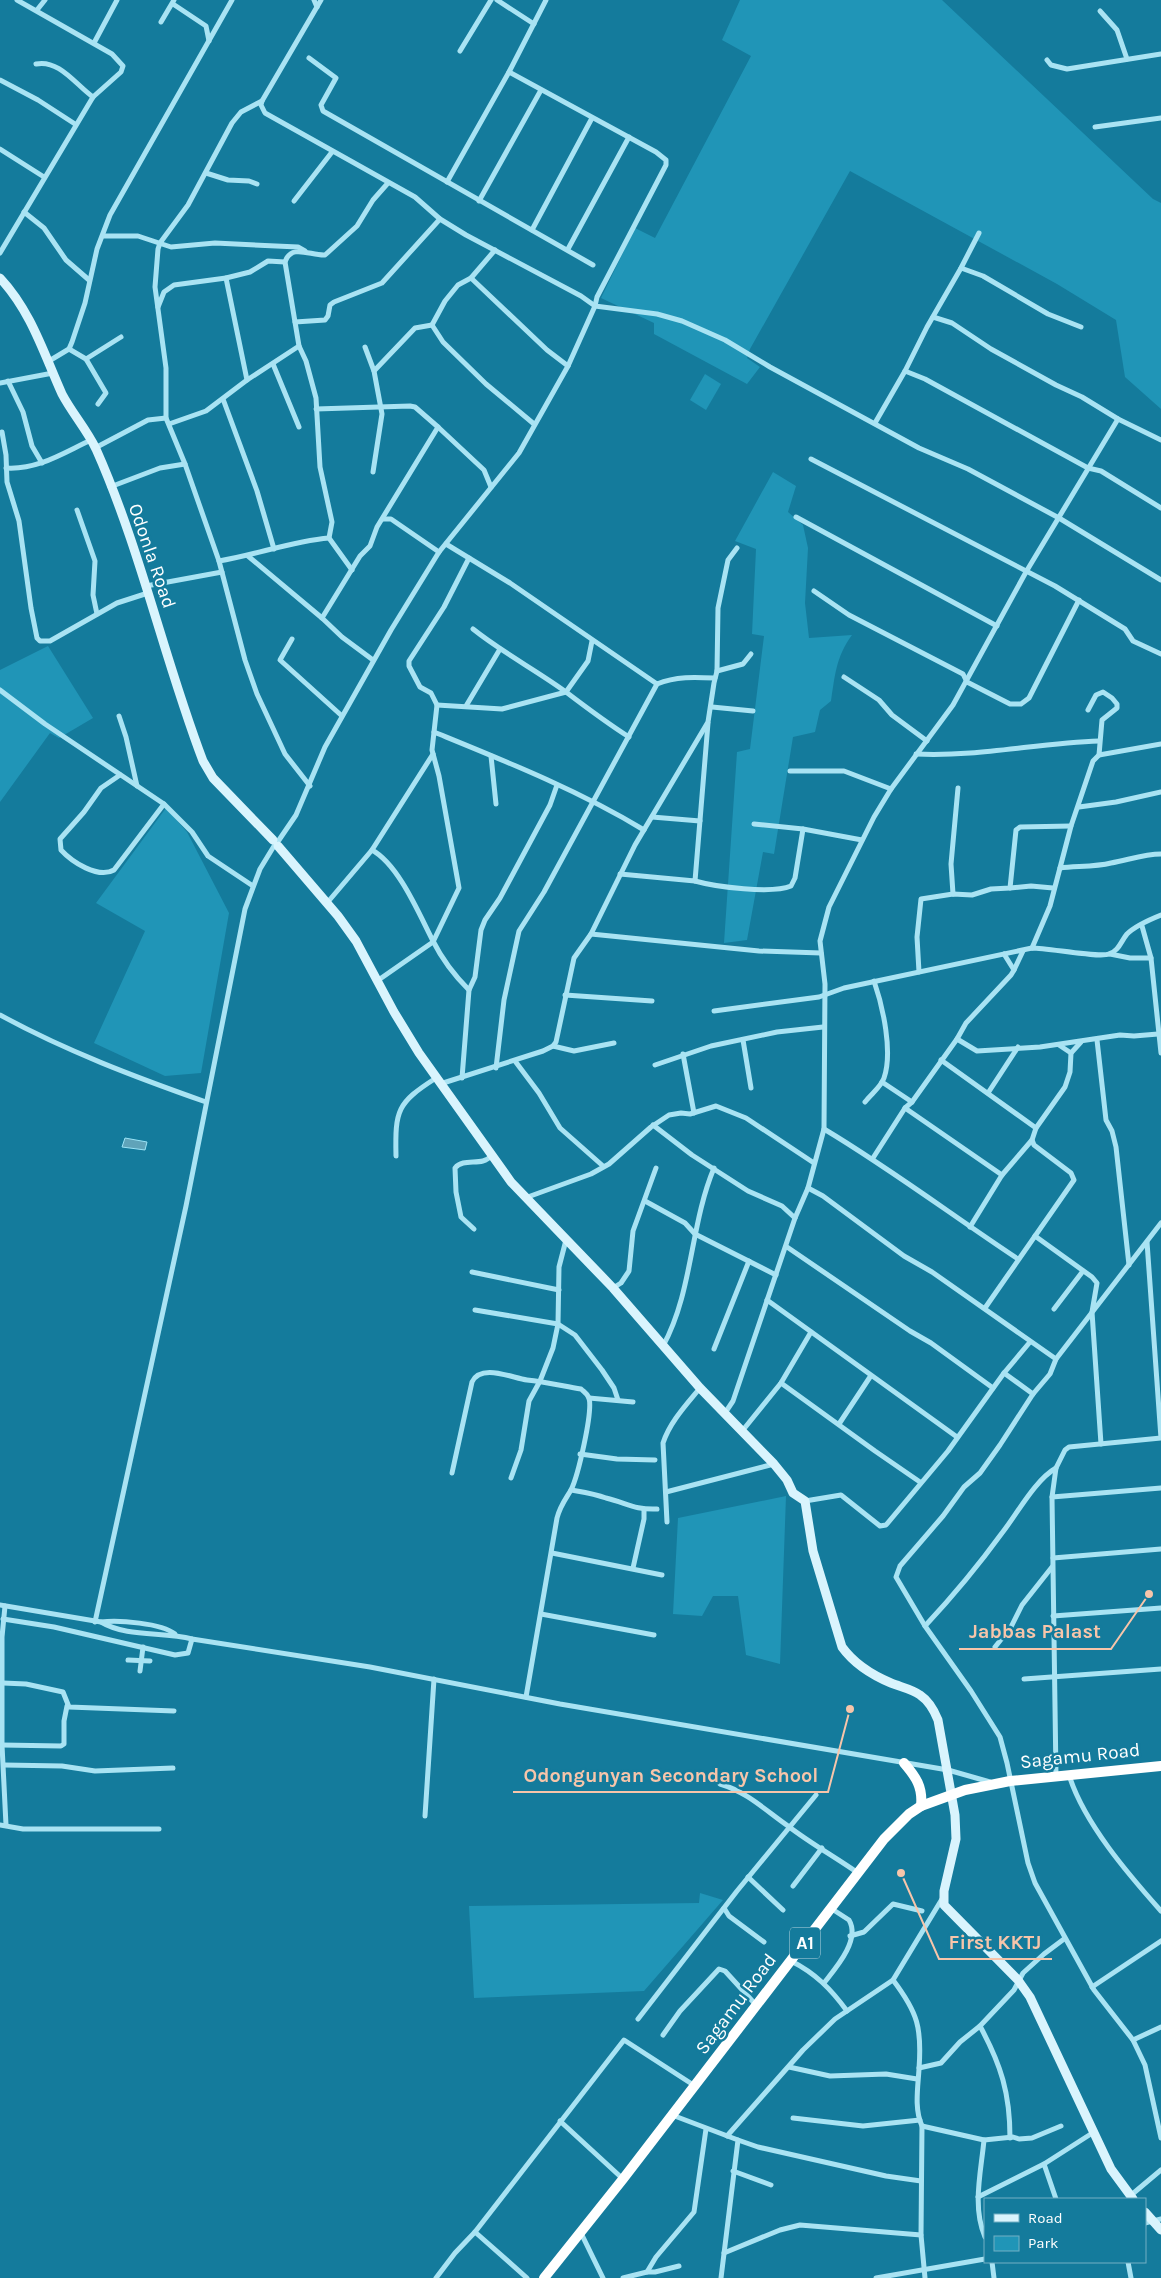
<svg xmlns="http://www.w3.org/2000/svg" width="1161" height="2278" font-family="Karla,sans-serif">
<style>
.green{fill:#2095b7}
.water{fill:#60a3b9;stroke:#9be3f6}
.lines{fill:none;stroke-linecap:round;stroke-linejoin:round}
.street{stroke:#a9e3f3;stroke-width:5}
.secondary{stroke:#d9f4fd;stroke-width:9}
.highway{stroke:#fff;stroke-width:10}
.labels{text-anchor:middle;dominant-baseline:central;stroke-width:5;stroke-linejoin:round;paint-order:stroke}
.shield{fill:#147b9c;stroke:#b8d7e1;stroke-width:1}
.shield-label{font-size:18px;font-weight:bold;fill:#fff}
.street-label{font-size:19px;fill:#fff;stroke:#147b9c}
.leader{fill:none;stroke:#f7c5aa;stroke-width:2}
.callout-dot{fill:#f7c5aa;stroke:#147b9c;stroke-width:2}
.callout-label{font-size:20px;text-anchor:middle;font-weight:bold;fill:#f7c5aa;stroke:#147b9c;stroke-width:5;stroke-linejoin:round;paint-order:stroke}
</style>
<rect width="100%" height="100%" fill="#147b9c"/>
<g class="green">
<polygon points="740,0 942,0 1153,199 1161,203 1161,409 1125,377 1116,320 1057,284 850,171 750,349 747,358 760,367 747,384 654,334 654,323 601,298 635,228 655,238 751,56 722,40"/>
<polygon points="705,374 721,384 706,410 690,400"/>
<path d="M773,472L796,486L788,512L803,525L808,548L805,603L809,638L852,635C836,657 835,675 831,701L820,710L815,732L793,737L774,854L763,852L747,940L724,943L737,752L750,749L764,636L752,634L756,549L735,541Z"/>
<polygon points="48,646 93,718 59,738 50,733 0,802 0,670"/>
<polygon points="166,808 187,832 229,913 201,1073 165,1076 94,1043 145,931 96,903"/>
<polygon points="786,1496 780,1664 746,1655 738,1596 713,1596 702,1616 673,1614 678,1518"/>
<polygon points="700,1893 723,1900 644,1991 474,1998 469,1906 699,1903"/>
</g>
<polygon class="water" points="125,1138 147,1142 145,1150 122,1147"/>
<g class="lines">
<g class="street">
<polyline points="314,0 317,7"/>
<polyline points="497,0 534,24"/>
<polyline points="173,4 206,26 209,41"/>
<polyline points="37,10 45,0"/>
<polyline points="1100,11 1117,30 1127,59"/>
<polyline points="161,22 174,0"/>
<polyline points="94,43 117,0"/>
<polyline points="460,51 491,0"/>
<polyline points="309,58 336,78 321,105 323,111 593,265"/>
<polyline points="1047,60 1051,65 1067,69 1161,54"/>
<path d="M36,64C59,59 76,85 93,97"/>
<polyline points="509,72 656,152 666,160 666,165 597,297 595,306 657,314 682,321 725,340 770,367 919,448 968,469 1059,518 1161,580"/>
<polyline points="0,80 38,100 75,124"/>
<polyline points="262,101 241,112 232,123 188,205 160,243 158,249 155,287 166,368 166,418 185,464 219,561 245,660 257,694 285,754 310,786"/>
<polyline points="1095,127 1161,118"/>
<polyline points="0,149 44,177"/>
<polyline points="206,173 228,180 249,181 257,184"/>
<polyline points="447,182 509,72 546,0"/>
<polyline points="294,201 332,152"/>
<polyline points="479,201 541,90"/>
<polyline points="24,212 44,228 66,260 89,280"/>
<polyline points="532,230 592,118"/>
<polyline points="104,236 138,236 171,247 215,243 298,247 305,251"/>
<polyline points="568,249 629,137"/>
<polyline points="495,250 471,278 458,285 445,301 432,325 443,342 486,384 534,424"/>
<polyline points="0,253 93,97 121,72 123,66 112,54 17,0"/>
<polyline points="961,268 983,276 1048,314 1081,327"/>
<polyline points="226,278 247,380"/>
<polyline points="471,278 547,350 568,366"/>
<polyline points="158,307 164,292 174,285 226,278 250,272 268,261 285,262"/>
<polyline points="933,317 952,323 991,349 1056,385 1082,397 1118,419 1161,440"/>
<polyline points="295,322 325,320 328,316 330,305 334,302 382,283 440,219"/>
<polyline points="365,347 374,371 382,414 373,472"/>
<polyline points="69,349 86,359 121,337"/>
<polyline points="86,359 106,393 98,404"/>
<polyline points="49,361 69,349 72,342 85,303 97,249 110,215 232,0"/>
<polyline points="273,364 299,427"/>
<polyline points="374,371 415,328 432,325"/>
<polyline points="905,371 925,379 1088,468 1101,471 1161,508"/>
<polyline points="8,381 23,412 32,446 42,463"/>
<polyline points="0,383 53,373"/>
<polyline points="223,399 257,491 274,549"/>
<polyline points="316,409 410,406 415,407 438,427 377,527 370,546 360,556 322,618"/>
<polyline points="875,423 905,371 927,327 961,268 979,233"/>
<polyline points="169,424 206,411 247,380 299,346"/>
<polyline points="438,427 484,470 491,487"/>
<polyline points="2,432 6,455 7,482 19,521 31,608 37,638 40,641 50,641 117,603 148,593"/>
<polyline points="95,448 148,420 166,418"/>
<polyline points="811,459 1055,586 1125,629 1133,641 1161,654"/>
<path d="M6,468C38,470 63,453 91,440"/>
<polyline points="110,487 160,468 185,464"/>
<polyline points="77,510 95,561 93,595 97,614"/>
<polyline points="796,517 997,626"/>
<polyline points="383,519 391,519 439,552"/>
<path d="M446,544L510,583L657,684C676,676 695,677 715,678"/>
<polyline points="248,556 322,618 342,637 373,660"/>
<path d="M219,561C256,555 292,541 329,538"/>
<path d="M352,570L329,538L332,522L320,467L316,398L306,361L299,346L285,262C291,243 311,256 325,255L357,226L373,200L388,183"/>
<polyline points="146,586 222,572"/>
<polyline points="814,591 849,615 963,674 967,682 1010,704 1021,704 1029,698 1079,600"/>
<path d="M473,629C503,653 536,670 566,692C587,708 607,723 629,737"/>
<polyline points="292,639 280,660 342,716"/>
<polyline points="717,671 743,664 751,654"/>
<polyline points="844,677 879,700 892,715 927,741"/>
<polyline points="0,690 45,724 164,804 192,832 208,856 253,886"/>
<polyline points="437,705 502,709 566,692 588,661 592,641"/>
<polyline points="466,706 500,649"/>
<polyline points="712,707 753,711"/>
<polyline points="119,716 126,737 137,786"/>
<path d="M434,732C505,761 578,790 644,830"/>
<path d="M916,754C978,757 1038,743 1099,741"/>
<polyline points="1099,755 1161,744"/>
<polyline points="491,756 496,804"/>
<polyline points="790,771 844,771 891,789"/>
<path d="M120,775L101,788L84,812L60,839L61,850C72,862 98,879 114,870L164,804"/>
<polyline points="1079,807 1116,802 1161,792"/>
<polyline points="652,817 700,821"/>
<polyline points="754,824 803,829 862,840"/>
<polyline points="279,840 296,815 325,747 391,630 439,552 519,453 568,366 595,306 581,296 466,235 440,219 415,197 265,113 261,105 262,101 321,0"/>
<path d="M372,850C399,865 419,914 433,941C442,959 455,976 469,990"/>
<path d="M1060,868C1076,866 1095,867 1111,863C1128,860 1144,854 1161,854"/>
<polyline points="620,874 695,881 708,723"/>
<path d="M695,881C716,887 772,894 791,886L795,878L803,829"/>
<polyline points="1010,888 1016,830 1020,827 1071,826"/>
<polyline points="953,894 951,864 958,788"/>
<polyline points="327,903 372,850 433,754"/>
<polyline points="1142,926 1151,958 1161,1053"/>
<polyline points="591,934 759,951 821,953"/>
<polyline points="1032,948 1050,906 1071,826 1093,761 1099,755 1102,720 1117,708 1117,704 1112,698 1103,692 1096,695 1088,710"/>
<polyline points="1110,954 1130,958 1151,958"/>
<polyline points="1014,970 1023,951"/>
<polyline points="919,972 917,937 921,899 953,894 972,895 991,889 1010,888 1031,886 1053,888"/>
<polyline points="377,981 433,942 459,888 439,776 432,750 437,705 431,693 420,687 409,666 409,661 444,607 469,558"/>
<polyline points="565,995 652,1001"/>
<path d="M714,1011L819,997L844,988L1032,948C1048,948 1099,958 1109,954C1119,951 1121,941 1127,934C1135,926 1151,919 1161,915"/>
<path d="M0,1015C66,1051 135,1077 206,1102"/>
<polyline points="957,1039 977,1051 1040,1047 1120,1035 1134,1036 1158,1034"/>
<polyline points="743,1040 751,1088"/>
<polyline points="1097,1040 1106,1120 1112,1131 1116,1147 1129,1265"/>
<polyline points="1059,1045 1071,1053"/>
<polyline points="553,1046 574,1051 614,1043"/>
<polyline points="683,1054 694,1113"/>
<polyline points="941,1060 1036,1128 1032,1140 1002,1175 970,1227"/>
<polyline points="515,1061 539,1093 560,1128 603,1166"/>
<polyline points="655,1065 711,1046 777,1032 823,1027"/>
<polyline points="496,1068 504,1000 519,931 544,892 657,684"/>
<polyline points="462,1078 469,990 475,977 481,930 485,920 500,898 550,805 557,785"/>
<polyline points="882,1082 912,1102"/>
<polyline points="440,1084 543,1051 553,1046 556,1042 574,958 591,934 635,845 708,722 714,683 717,671 718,608 728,560 737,548"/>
<polyline points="988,1093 1018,1047"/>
<path d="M865,1102C871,1094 881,1087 884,1078C893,1052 883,1007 874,981"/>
<polyline points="905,1108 1002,1175"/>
<polyline points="653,1125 692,1155 748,1191 782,1206 795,1218"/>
<polyline points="1036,1128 1065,1087 1070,1072 1071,1053 1081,1042"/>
<path d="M824,1129C891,1169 953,1216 1018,1259"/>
<path d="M396,1156C395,1110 397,1103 436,1078"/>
<polyline points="873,1158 905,1108 912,1102 957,1039 966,1023 1011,975 1014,970 1004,954"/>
<polyline points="808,1188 823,1196 904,1256 932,1272 1056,1359"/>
<polyline points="525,1198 591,1174 609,1164 651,1127 669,1115 681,1113 690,1114 716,1106 746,1118 814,1163"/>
<polyline points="645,1201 685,1223 695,1234 776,1275"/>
<polyline points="1161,1223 1056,1359 1050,1374 1033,1394 1000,1445 980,1473 964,1487 943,1516 900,1566 896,1577 925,1626 971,1691 1000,1737 1007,1763 1028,1863 1035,1883 1094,1990 1133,2040 1145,2065 1161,2138"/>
<path d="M474,1229L461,1217L456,1192L455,1168C464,1157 482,1167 491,1156"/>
<polyline points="1035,1236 1092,1277 1097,1283 1092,1312 1101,1444"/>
<polyline points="787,1247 910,1331 931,1343 993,1388"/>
<polyline points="472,1272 559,1290"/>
<polyline points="613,1288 621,1283 629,1271 633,1231 656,1168"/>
<polyline points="767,1300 957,1437"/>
<polyline points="985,1308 1074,1180 1071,1173 1034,1145 1032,1140"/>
<polyline points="1054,1309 1083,1271"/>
<polyline points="475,1310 558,1324 575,1335 602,1370 614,1388 618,1400"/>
<path d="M663,1346C693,1291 690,1225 714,1168"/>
<polyline points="714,1349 749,1261"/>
<polyline points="1004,1373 1033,1394"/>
<polyline points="781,1383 875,1451 920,1482"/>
<polyline points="589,1398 633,1402"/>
<polyline points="725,1413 733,1401 795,1218 808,1188 824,1129 825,984 820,941 829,907 874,817 891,789 953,705 1026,572 1118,419"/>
<polyline points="839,1424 870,1377"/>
<polyline points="743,1430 781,1383 811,1332"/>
<polyline points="580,1454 617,1459 655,1460"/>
<path d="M452,1473L472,1382C481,1363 512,1378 527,1380C545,1382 563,1386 581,1389C584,1392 587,1393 589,1398C593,1412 578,1476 571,1490C565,1500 560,1506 557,1518L526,1697"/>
<polyline points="511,1478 521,1450 529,1401 540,1381 553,1348 558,1324 559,1267 566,1240"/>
<path d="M571,1490C582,1492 595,1494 606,1498C627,1503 634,1510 657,1509"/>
<polyline points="666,1492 774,1464"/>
<polyline points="1052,1497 1161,1488"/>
<polyline points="805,1501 841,1495 880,1526 886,1525 948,1451 1004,1373 1030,1342"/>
<path d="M667,1522L663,1443C670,1422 686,1405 700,1388"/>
<polyline points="552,1553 662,1575"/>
<polyline points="1053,1558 1161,1549"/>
<polyline points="633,1568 644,1519 644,1509"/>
<path d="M0,1605L101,1622C128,1638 163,1631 192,1639L370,1667L560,1704L948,1770L990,1782"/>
<polyline points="5,1606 2,1637 2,1745 6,1825"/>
<polyline points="541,1614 654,1635"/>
<polyline points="1053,1616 1161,1608"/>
<polyline points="3,1619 54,1627 175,1655 188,1653 192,1639"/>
<polyline points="95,1622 186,1206 245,909 260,869 274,846"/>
<path d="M101,1622C119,1620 161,1623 175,1634"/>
<path d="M925,1626C953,1596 978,1566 1002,1533C1017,1514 1035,1480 1056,1468"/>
<polyline points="995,1647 1011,1627 1022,1605 1052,1567"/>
<polyline points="128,1660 150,1661"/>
<polyline points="140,1671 143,1647"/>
<polyline points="1024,1679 1161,1669"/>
<polyline points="3,1683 26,1684 63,1692 69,1707 174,1711"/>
<polyline points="2,1745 61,1746 64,1744 64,1721 67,1706"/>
<polyline points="4,1765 62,1766 95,1771 173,1768"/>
<path d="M1069,1775C1084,1823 1128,1874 1161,1911"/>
<polyline points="1056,1776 1052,1497 1056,1468 1065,1450 1069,1447 1161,1438 1147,1242"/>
<path d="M720,1784C747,1792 765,1810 788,1826C810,1843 835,1857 858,1873"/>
<polyline points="425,1816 434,1679"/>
<polyline points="0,1825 23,1829 159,1829"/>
<polyline points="748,1877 783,1910"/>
<polyline points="793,1886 822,1848"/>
<polyline points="724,1908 729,1916 764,1942"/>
<polyline points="850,1936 864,1932 893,1904 922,1911"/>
<path d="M791,1961C815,1973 831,1989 847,2011"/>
<path d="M893,1980C918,2013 922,2028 919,2069C918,2087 914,2109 922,2126L921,2235L925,2278"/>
<path d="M824,1983C835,1969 861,1940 849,1920L832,1909"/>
<polyline points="1092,1987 1161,1941"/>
<polyline points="638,2019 737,1891 816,1795"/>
<path d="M980,2026C1001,2065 1010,2093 1010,2138"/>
<polyline points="663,2035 680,2011 719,1969 725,1971 756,2005"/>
<polyline points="1133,2040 1161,2027"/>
<polyline points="789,2067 830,2076 886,2074 917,2079"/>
<polyline points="919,2068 941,2063 960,2042 980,2026 1014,1990 1023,1973 1044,1954 1064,1939"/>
<polyline points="672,2115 738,2140 721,2278"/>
<polyline points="793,2118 863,2126 920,2120"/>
<polyline points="560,2121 623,2179"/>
<polyline points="922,2126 984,2140 1013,2137 1019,2139 1032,2138 1061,2126"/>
<polyline points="727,2136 803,2050 835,2019 893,1980 942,1899"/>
<polyline points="738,2140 758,2147 886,2176 921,2181"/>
<path d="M984,2140C981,2172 972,2207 985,2237"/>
<polyline points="1044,2164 1056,2199"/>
<polyline points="733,2171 771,2185"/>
<polyline points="1130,2196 1161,2170"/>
<polyline points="978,2197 1044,2164 1094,2132"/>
<polyline points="1145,2223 1161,2219"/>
<polyline points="475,2232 527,2278"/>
<polyline points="581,2233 603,2278"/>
<polyline points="724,2253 780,2230 800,2225 921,2235"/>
<polyline points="992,2262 994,2278"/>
<polyline points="1128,2262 1131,2278"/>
<polyline points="647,2272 655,2272 679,2266"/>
<polyline points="436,2278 455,2253 475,2232 624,2040 695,2086"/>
<polyline points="623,2278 647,2272 656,2257 694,2212 706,2129"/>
<polyline points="876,2278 985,2259"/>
</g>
<g class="secondary">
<path d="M0,278C31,311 44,354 62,394C72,413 87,430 96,449C141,550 164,659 203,761L213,778L273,840"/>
<path d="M278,846L338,916L356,941L394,1012L419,1053L511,1182L613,1288L700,1388L774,1464L787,1480L793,1493L805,1501L813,1551L842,1647C855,1665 872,1675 891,1683C901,1687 912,1689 920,1695C929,1701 934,1710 938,1720L955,1815L956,1839L944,1891V1905L1018,1980L1030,1997L1111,2169L1133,2199"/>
<polyline points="1145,2212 1161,2230"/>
</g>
<g class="highway">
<path d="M904,1763C916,1777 923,1787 921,1806"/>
<polyline points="544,2278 623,2179 884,1839 909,1814 921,1806 965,1790 1010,1781 1161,1766"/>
</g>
</g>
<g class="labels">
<rect class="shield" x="790" y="1927.5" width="30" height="31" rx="4"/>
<g class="shield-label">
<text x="805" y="1943">A1</text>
</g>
<g class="street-label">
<text transform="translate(152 556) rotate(71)">Odonla Road</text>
<text transform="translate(1080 1756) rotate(-6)">Sagamu Road</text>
<text transform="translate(736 2004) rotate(-53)">Sagamu Road</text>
</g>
</g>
<path class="leader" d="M1149 1594L1111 1649H959M850 1709L828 1792H513M901 1873L939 1959H1052"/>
<g class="callout-dot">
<circle cx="1149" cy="1594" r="5"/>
<circle cx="850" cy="1709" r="5"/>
<circle cx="901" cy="1873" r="5"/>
</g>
<g class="callout-label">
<text x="1035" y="1638">Jabbas Palast</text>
<text x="671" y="1782">Odongunyan Secondary School</text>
<text x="995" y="1949">First KKTJ</text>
</g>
<rect x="984" y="2198" width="162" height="65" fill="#147b9c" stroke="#72b0c4"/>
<rect x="994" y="2214" width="25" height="8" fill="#d9f4fd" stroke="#72b0c4"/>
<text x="1028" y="2223" font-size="15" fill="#ffffff">Road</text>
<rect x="994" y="2236" width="25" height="15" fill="#2095b7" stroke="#72b0c4"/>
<text x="1028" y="2248" font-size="15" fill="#ffffff">Park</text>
</svg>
